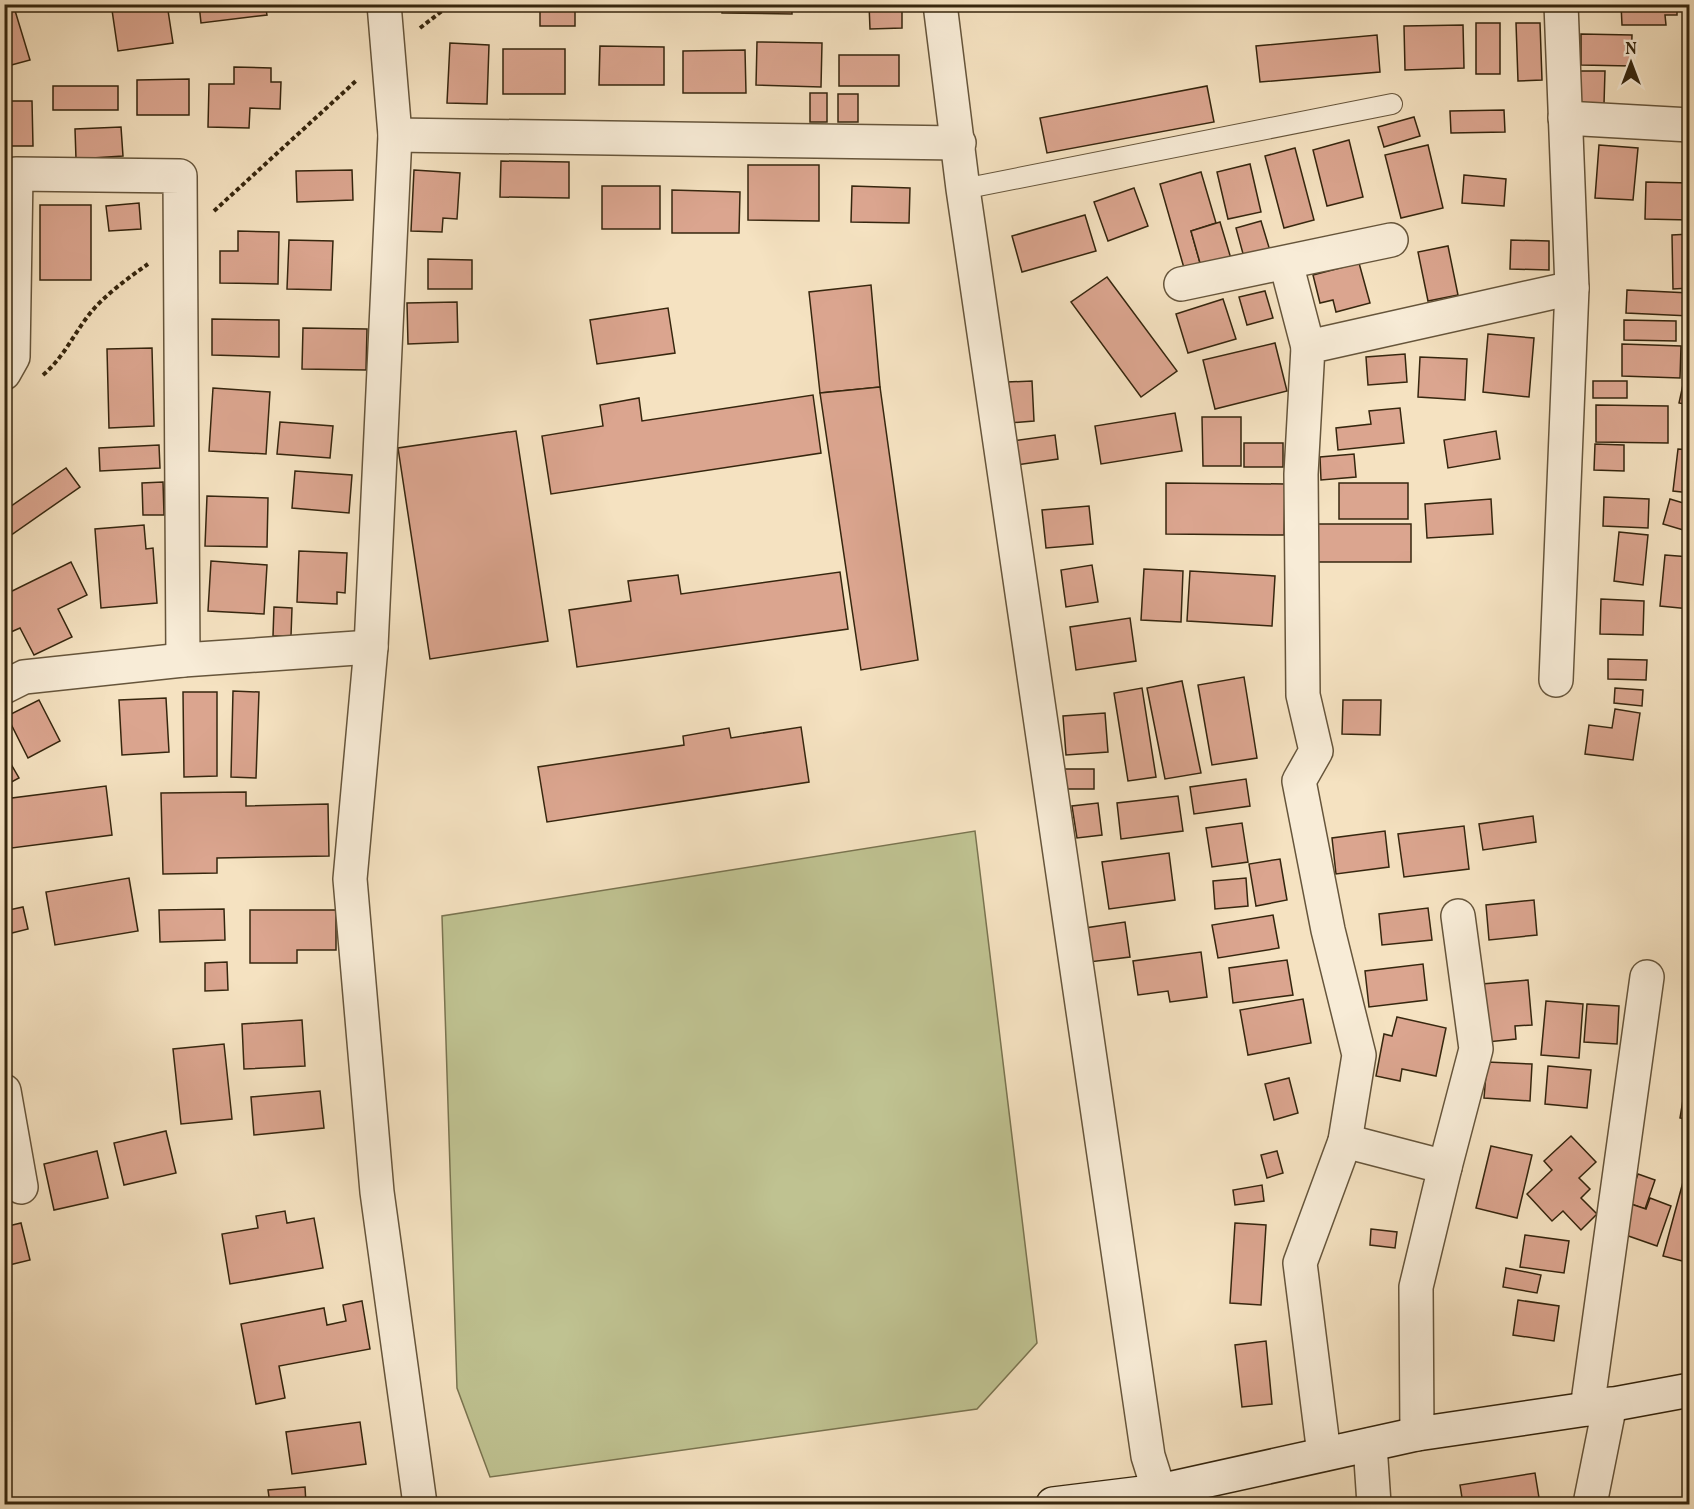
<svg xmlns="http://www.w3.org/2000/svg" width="1694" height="1509" font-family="Vollkorn,serif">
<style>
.green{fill:#bfc291;stroke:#7a7450;stroke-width:1.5}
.building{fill:#dba58f;stroke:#36260e;stroke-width:1.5}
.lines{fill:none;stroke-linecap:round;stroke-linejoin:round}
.lane-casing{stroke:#66553b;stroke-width:22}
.street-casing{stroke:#66553b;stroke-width:36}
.secondary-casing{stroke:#36260e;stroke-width:36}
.path{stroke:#36260e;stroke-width:4;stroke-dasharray:4.5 3;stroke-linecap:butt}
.lane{stroke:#f8ecd7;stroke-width:20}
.street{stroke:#f8ecd7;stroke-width:33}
.secondary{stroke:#f8ecd7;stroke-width:33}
</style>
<rect width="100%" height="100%" fill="#f5e2c1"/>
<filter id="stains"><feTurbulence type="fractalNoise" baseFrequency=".00333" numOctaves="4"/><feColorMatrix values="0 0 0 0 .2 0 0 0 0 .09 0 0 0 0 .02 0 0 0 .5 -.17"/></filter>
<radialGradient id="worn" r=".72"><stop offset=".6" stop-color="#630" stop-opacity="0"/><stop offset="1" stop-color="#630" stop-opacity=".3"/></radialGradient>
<polygon class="green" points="975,831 1037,1343 977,1409 490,1477 457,1388 442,916"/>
<g class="building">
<polygon points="13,4 30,60 4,67 4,6"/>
<polygon points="149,4 167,4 173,43 118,51 112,10"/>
<polygon points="199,4 265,4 267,15 201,23"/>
<polygon points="294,4 354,4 294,9"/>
<rect x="540" y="4" width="35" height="22"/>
<rect x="596" y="4" width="73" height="2"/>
<polygon points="722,4 792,4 792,14 722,13"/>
<polygon points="808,4 854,4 853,10 807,9"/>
<polygon points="869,4 902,4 902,28 870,29"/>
<polygon points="1621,4 1677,4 1677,15 1665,15 1666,25 1622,25"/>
<rect x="1476" y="23" width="24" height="51"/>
<polygon points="1516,23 1540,23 1542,80 1518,81"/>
<polygon points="1463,25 1464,68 1405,70 1404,26"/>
<polygon points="1581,34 1632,35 1631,66 1581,65"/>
<polygon points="1377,35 1380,72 1260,82 1256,46"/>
<polygon points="757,42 822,43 821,87 756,85"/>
<polygon points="450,43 489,45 487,104 447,103"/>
<polygon points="600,46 664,47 664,85 599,85"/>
<rect x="503" y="49" width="62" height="45"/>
<polygon points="745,50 746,93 683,93 683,51"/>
<rect x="839" y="55" width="60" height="31"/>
<polygon points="234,67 271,68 271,82 281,82 280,109 250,108 249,128 208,127 209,84 234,84"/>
<polygon points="1579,71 1605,71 1604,104 1578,104"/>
<polygon points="189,79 189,115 137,115 137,80"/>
<rect x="53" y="86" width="65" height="24"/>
<polygon points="1207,86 1214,122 1047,153 1040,118"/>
<rect x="810" y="93" width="17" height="29"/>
<rect x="838" y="94" width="20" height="28"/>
<polygon points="9,101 32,101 33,146 4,146 4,113 9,113"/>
<polygon points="1504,110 1505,132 1451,133 1450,111"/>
<polygon points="1414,117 1420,136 1384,147 1378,127"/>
<polygon points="121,127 123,156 76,159 75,129"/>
<polygon points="1349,140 1363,197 1327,206 1313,150"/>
<polygon points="1428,145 1443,208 1401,218 1385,155"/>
<polygon points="1599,145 1638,148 1633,200 1595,198"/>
<polygon points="1295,148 1314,220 1284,228 1265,156"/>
<polygon points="501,161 569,162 569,198 500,197"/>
<polygon points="1250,164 1261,212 1228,219 1217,172"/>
<polygon points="748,165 819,165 819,221 748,220"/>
<polygon points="352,170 353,200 297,202 296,171"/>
<polygon points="414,170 460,173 457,219 443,218 442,232 411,231"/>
<polygon points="1201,172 1216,223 1191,231 1202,270 1186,275 1160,184"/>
<polygon points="1464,175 1506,179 1504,206 1462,203"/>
<polygon points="1646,182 1690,183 1690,220 1645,219"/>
<rect x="602" y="186" width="58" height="43"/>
<polygon points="852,186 910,188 909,223 851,222"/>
<polygon points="1134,188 1148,226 1108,241 1094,202"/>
<polygon points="672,190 740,192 739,233 672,233"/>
<polygon points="139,203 141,229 109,231 106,206"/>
<rect x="40" y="205" width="51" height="75"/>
<polygon points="1085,215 1096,251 1022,272 1012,236"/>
<polygon points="1261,221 1271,254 1245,261 1236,228"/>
<polygon points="1220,222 1232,262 1202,270 1191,231"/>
<polygon points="238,231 279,232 278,284 220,283 220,251 238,251"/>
<polygon points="1690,234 1690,288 1673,289 1672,235"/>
<polygon points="289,240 333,241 331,290 287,289"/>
<polygon points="1511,240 1549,241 1549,270 1510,269"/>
<polygon points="1448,246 1458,295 1428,301 1418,252"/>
<polygon points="428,259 472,260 472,289 428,289"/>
<polygon points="1359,263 1370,303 1336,312 1333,300 1320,303 1313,275"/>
<polygon points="1107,277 1177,371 1141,397 1071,302"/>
<polygon points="871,285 880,387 820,393 809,292"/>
<polygon points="1627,290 1690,293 1690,316 1626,313"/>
<polygon points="1265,291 1273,318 1247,325 1239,297"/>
<polygon points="1223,299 1236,339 1188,353 1176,314"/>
<polygon points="457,302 458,342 408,344 407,303"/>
<polygon points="668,308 675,353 597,364 590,320"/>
<polygon points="212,319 279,320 279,357 212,355"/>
<polygon points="1624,320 1676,321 1676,341 1624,340"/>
<polygon points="303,328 367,329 366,370 302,369"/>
<polygon points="1488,334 1534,338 1529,397 1483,392"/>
<polygon points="1275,343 1287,391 1215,409 1203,360"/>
<polygon points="1622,344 1681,346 1680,378 1622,376"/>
<polygon points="152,348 154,426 109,428 107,349"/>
<polygon points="1405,354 1407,382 1368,385 1366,357"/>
<polygon points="1420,357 1467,359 1465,400 1418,397"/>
<polygon points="1688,362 1690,362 1690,405 1679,403"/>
<polygon points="1032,381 1034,421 1009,423 1007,382"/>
<rect x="1593" y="381" width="34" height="17"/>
<polygon points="880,387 918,660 861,670 820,393"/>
<polygon points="213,388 270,392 266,454 209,451"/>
<polygon points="813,395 821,453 551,494 542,436 603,426 600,405 639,398 642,421"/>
<polygon points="1596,405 1668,406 1668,443 1596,442"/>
<polygon points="1400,408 1404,443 1338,450 1336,428 1371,424 1369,411"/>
<polygon points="1175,413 1182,451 1101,464 1095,426"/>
<polygon points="1202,417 1241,417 1241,466 1203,466"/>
<polygon points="280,422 333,426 330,458 277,454"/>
<polygon points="516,431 548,641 430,659 398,448"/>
<polygon points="1496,431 1500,459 1448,468 1444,440"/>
<polygon points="1055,435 1058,459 1009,466 1005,442"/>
<rect x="1244" y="443" width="39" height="24"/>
<polygon points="1595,444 1624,445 1624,471 1594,470"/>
<polygon points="159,445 160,468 100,471 99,448"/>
<polygon points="1678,449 1690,450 1690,493 1673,491"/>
<polygon points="1354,454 1356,477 1321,480 1320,457"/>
<polygon points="66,468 80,487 4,540 4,511"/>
<polygon points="295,471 352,475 349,513 292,508"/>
<polygon points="163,482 164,515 143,515 142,483"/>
<polygon points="1166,483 1285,484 1284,535 1166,534"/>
<rect x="1339" y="483" width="69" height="36"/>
<polygon points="207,496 268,498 267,547 205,546"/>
<polygon points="1604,497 1649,499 1648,528 1603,526"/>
<polygon points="1491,499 1493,534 1427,538 1425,504"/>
<polygon points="1670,499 1690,505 1690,532 1663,524"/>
<polygon points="1089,506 1093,544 1046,548 1042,510"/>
<rect x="1313" y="524" width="98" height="38"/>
<polygon points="144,525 146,549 153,548 157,603 101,608 95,529"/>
<polygon points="1619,532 1648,535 1643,585 1614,581"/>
<polygon points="299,551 347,553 345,593 337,592 337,604 297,602"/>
<polygon points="1665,555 1690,557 1690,609 1660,606"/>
<polygon points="211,561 267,565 264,614 208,611"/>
<polygon points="71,562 87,595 58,609 72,637 34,655 20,628 4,635 4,595"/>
<polygon points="1092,565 1098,602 1066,607 1061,570"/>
<polygon points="1144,569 1183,571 1181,622 1141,620"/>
<polygon points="1190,571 1275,576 1272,626 1187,621"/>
<polygon points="840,572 848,629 577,667 569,610 631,601 628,581 678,575 681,594"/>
<polygon points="1601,599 1644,601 1643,635 1600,634"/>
<polygon points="274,607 292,608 291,636 273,636"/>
<polygon points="1130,618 1136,661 1076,670 1070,627"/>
<polygon points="1608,659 1647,660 1646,680 1608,679"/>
<polygon points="1244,677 1257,758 1212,765 1198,685"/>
<polygon points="1182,681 1201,773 1165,779 1147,688"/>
<polygon points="1142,688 1156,777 1128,781 1114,693"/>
<polygon points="1615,688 1643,690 1642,706 1614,703"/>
<polygon points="233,691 259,692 256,778 231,777"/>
<polygon points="183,692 217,692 217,776 184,777"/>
<polygon points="166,698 169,752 122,755 119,700"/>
<polygon points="39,700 60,741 28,758 7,716"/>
<polygon points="1343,700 1381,700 1380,735 1342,734"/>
<polygon points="1615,709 1640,713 1633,760 1585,754 1589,725 1612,728"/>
<polygon points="1105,713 1108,752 1066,755 1063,716"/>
<polygon points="801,727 809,782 547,822 538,767 684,745 683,736 729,728 731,738"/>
<polygon points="4,752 19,778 4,786"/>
<rect x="1064" y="769" width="30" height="20"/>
<polygon points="1246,779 1250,806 1194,814 1190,787"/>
<polygon points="106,786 112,835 4,849 4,799"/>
<polygon points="246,792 246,806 328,804 329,856 217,858 217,873 163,874 161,793"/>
<polygon points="1178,796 1183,831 1121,839 1117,803"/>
<polygon points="1098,803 1102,835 1077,838 1072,806"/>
<polygon points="1533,816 1536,842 1483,850 1479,824"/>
<polygon points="1242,823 1248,862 1212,867 1206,828"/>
<polygon points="1464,826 1469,869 1404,877 1398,834"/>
<polygon points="1385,831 1389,867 1336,874 1332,838"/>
<polygon points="1169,853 1175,900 1109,909 1102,862"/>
<polygon points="1280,859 1287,900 1256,906 1249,864"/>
<polygon points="129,878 138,931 55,945 46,892"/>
<polygon points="1246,878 1248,906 1215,909 1213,881"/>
<polygon points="1534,900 1537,935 1489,940 1486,905"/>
<polygon points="23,907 28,929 4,935 4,911"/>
<polygon points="1428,908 1432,940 1382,945 1379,914"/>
<polygon points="224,909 225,940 160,942 159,910"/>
<polygon points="250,910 336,910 336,950 297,950 297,963 250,963"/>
<polygon points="1273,915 1279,948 1218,958 1212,925"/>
<polygon points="1125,922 1130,957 1089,962 1085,928"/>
<polygon points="1201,952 1207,997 1170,1002 1168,991 1138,995 1133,961"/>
<polygon points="1287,960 1293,995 1233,1003 1229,968"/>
<polygon points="227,962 228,990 205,991 205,963"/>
<polygon points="1423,964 1427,1000 1369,1007 1365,971"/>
<polygon points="1528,980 1532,1025 1515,1026 1516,1039 1487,1042 1482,984"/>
<polygon points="1303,999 1311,1043 1248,1055 1240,1010"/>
<polygon points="1546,1001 1583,1004 1579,1058 1541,1055"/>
<polygon points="1587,1004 1619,1006 1617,1044 1584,1042"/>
<polygon points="1397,1017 1446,1028 1436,1076 1402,1069 1400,1081 1376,1076 1384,1034 1392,1036"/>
<polygon points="302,1020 305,1066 244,1069 242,1024"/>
<polygon points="224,1044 232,1119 181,1124 173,1049"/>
<polygon points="1487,1062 1532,1064 1530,1101 1484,1098"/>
<polygon points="1548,1066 1591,1070 1587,1108 1545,1104"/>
<polygon points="1289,1078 1298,1113 1274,1120 1265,1084"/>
<polygon points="1686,1082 1690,1082 1690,1120 1680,1118"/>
<polygon points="320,1091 324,1128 254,1135 251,1097"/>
<polygon points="166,1131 176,1173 124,1185 114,1143"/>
<polygon points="1571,1136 1596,1162 1579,1178 1590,1189 1581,1198 1597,1214 1581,1230 1563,1211 1552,1221 1527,1194 1552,1170 1544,1161"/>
<polygon points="1491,1146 1532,1155 1517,1218 1476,1208"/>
<polygon points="97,1151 108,1198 54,1210 44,1164"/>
<polygon points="1277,1151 1283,1173 1267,1178 1261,1155"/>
<polygon points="1686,1171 1690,1172 1690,1263 1663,1256"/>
<polygon points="1638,1174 1655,1180 1645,1209 1628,1203"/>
<polygon points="1262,1185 1264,1201 1235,1205 1233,1190"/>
<polygon points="1650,1198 1671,1206 1657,1246 1617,1232 1628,1203 1646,1209"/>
<polygon points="285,1211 287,1223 314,1218 323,1268 230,1284 222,1234 258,1228 256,1216"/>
<polygon points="21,1223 30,1260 5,1266 4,1227"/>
<polygon points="1235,1223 1266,1225 1261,1305 1230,1303"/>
<polygon points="1371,1229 1397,1232 1395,1248 1370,1245"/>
<polygon points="1525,1235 1569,1241 1564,1273 1520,1267"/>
<polygon points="1506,1268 1541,1275 1537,1293 1503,1287"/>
<polygon points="1518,1300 1559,1306 1554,1341 1513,1335"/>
<polygon points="362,1301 370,1349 279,1366 285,1398 256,1404 241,1324 324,1308 327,1325 346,1321 343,1305"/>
<polygon points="1266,1341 1272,1404 1242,1407 1235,1345"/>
<polygon points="360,1422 366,1464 292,1474 286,1432"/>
<polygon points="1535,1473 1540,1504 1463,1504 1460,1485"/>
<polygon points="305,1487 306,1504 270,1504 268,1490"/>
</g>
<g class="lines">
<defs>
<polyline id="lane" points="963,189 1392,104"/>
<g id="street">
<polyline points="384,4 395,135 371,647 350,879 377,1192 420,1504"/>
<polyline points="940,4 963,189 1148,1456 1159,1491"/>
<polyline points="1565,118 1690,125"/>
<polyline points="395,135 959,143"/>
<polyline points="1286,263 1308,347"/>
<polyline points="1181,284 1391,240"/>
<polyline points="4,373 13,357 16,174 180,176 183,660"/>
<polyline points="1556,680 1572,288"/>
<polyline points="4,687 24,677 183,660 371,647"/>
<polyline points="4,1091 21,1187"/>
<polyline points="1345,1141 1445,1167 1416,1287 1417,1434"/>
<polyline points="1445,1167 1476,1049 1458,916"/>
<polyline points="1587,1409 1647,977"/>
<polyline points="1370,1445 1374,1504"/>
<polyline points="1324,1454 1300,1263 1345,1141 1359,1055 1328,930 1299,781 1316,751 1303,695 1301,474 1308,347 1572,288 1561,4"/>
<polyline points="1590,1504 1610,1404"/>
</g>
<polyline id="secondary" points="1053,1504 1159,1491 1417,1434 1587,1409 1690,1390"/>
</defs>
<use href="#lane" class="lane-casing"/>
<use href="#street" class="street-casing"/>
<use href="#secondary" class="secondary-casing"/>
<g class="path">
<polyline points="420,28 451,4"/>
<polyline points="214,211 357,80"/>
<path d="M43,375C63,358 72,337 88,316C103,296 127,279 148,264"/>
</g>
<use href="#lane" class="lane"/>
<use href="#street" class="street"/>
<use href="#secondary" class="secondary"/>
</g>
<rect width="1694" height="1509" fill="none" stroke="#f5e2c1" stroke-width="24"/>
<rect x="6" y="6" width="1682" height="1497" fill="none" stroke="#36260e" stroke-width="3"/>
<rect x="12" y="12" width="1670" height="1485" fill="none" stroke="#36260e" stroke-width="1.5"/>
<g transform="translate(1631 63)" stroke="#f8ecd7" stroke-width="4.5" paint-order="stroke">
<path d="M0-4.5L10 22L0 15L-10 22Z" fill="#36260e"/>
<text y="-9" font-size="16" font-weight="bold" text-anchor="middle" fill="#36260e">N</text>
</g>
<rect width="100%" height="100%" filter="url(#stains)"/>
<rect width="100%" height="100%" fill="url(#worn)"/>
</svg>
